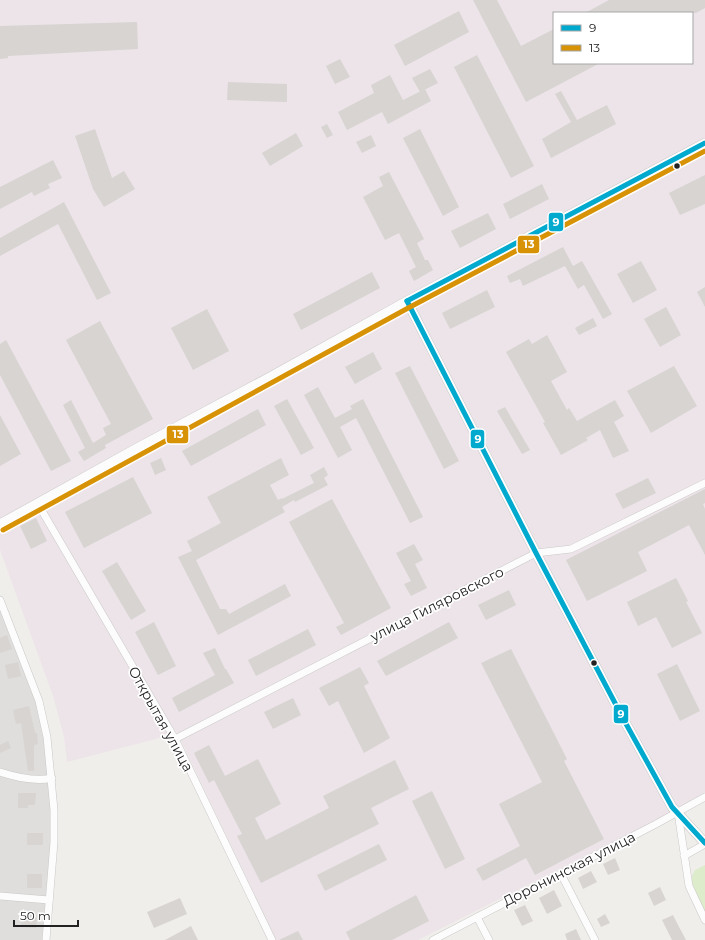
<svg xmlns="http://www.w3.org/2000/svg" width="705" height="940" font-family="Montserrat,sans-serif">
<style>
.residential{fill:#dfdedc}
.industrial{fill:#ede4e9;fill-rule:evenodd}
.grass{fill:#ddeccb}
.building{fill:#d7d4d2}
.lines{fill:none;stroke-linecap:round;stroke-linejoin:round}
.minor-casing{stroke:#c9c8c7;stroke-width:8}
.tertiary-casing{stroke:#c9c8c7;stroke-width:10}
.minor{stroke:#fdfcfc;stroke-width:7}
.tertiary{stroke:#fdfcfc;stroke-width:9}
.bus-1-casing{stroke:#fff;stroke-width:8}
.bus-2-casing{stroke:#fff;stroke-width:8}
.bus-1{stroke:#00a9ce;stroke-width:5}
.bus-2{stroke:#d79205;stroke-width:5}
.bus-dot{fill:#222;stroke:#fff;stroke-width:1.5}
.labels{text-anchor:middle;dominant-baseline:central;stroke-width:3.5;stroke-linejoin:round;paint-order:stroke}
.street-label{font-size:14px;fill:#222;stroke:#fff}
.line-badge{stroke:#fff;stroke-width:1.5}
.badge-label{font-size:11px;text-anchor:middle;font-weight:bold;fill:#fff}
</style>
<rect width="100%" height="100%" fill="#f0eeeb"/>
<polygon class="residential" points="0,608 37,701 45,737 52,810 51,842 42,940 0,940"/>
<path class="industrial" d="M0,0H705V792L653,822L418,940H276L176,730L156,739L67,762L64,737L53,696L0,550ZM554,13H692V63H554Z"/>
<path class="grass" d="M705,865V911C699,899 686,883 695,870Z"/>
<g class="building">
<polygon points="473,0 497,0 521,46 554,29 554,63 600,63 526,102"/>
<polygon points="609,0 705,0 705,8 696,13 585,13"/>
<polygon points="459,11 469,32 405,66 394,45"/>
<polygon points="137,22 138,49 8,56 8,58 0,59 0,26"/>
<polygon points="477,55 534,166 511,178 454,67"/>
<polygon points="340,59 350,77 335,84 326,66"/>
<polygon points="430,69 438,83 420,92 412,78"/>
<polygon points="390,75 403,100 425,89 431,101 388,124 382,112 347,130 338,112 374,93 371,85"/>
<polygon points="228,82 287,84 287,102 227,100"/>
<polygon points="561,91 577,120 607,105 616,124 551,158 542,139 571,122 555,94"/>
<polygon points="327,124 333,135 327,138 321,127"/>
<polygon points="95,129 112,178 124,171 135,189 104,207 93,189 75,136"/>
<polygon points="420,129 459,207 443,216 403,138"/>
<polygon points="296,133 303,146 270,166 262,153"/>
<polygon points="371,135 376,146 362,153 356,142"/>
<polygon points="53,160 62,178 48,184 50,188 34,196 32,192 0,209 0,187"/>
<polygon points="389,172 424,239 417,243 425,260 428,260 433,270 414,281 409,271 416,267 399,233 385,240 363,197 383,186 379,177"/>
<polygon points="705,175 705,204 680,215 669,193"/>
<polygon points="542,184 549,199 510,219 503,204"/>
<polygon points="64,202 111,293 97,300 58,224 0,256 0,238"/>
<polygon points="488,213 496,229 460,248 451,231"/>
<polygon points="563,247 573,266 582,261 612,314 603,319 584,285 578,289 565,266 523,286 520,279 510,283 507,276"/>
<polygon points="641,261 657,290 633,303 617,274"/>
<polygon points="372,272 380,288 301,330 293,314"/>
<polygon points="705,287 705,307 697,292"/>
<polygon points="487,290 495,307 450,329 442,313"/>
<polygon points="666,307 681,335 660,347 644,319"/>
<polygon points="207,309 229,351 193,370 171,328"/>
<polygon points="593,318 597,326 579,335 575,328"/>
<polygon points="100,321 153,419 105,445 106,448 84,461 78,452 85,448 63,405 71,400 93,443 106,435 103,428 111,424 66,340"/>
<polygon points="547,335 567,372 551,381 567,410 569,408 577,421 615,400 624,416 614,422 629,451 613,458 600,430 586,438 588,440 561,455 543,423 545,422 506,352 529,339 532,344"/>
<polygon points="6,340 71,461 51,471 0,375 0,344"/>
<polygon points="373,352 382,369 355,384 345,367"/>
<polygon points="410,366 459,461 444,469 395,373"/>
<polygon points="674,366 697,406 651,433 627,391"/>
<polygon points="318,387 335,418 352,409 350,406 363,399 423,517 410,523 356,418 340,427 352,450 338,458 304,395"/>
<polygon points="287,399 314,448 301,455 274,406"/>
<polygon points="505,407 530,450 522,454 497,411"/>
<polygon points="258,409 266,425 191,466 182,451"/>
<polygon points="0,415 21,454 0,466"/>
<polygon points="161,458 166,470 155,475 150,463"/>
<polygon points="281,458 289,475 270,485 278,500 282,498 282,499 314,483 310,475 324,467 328,475 324,478 328,485 295,502 294,500 282,507 285,512 196,560 220,609 226,609 229,614 285,584 291,596 218,635 178,557 192,551 187,541 221,523 207,497"/>
<polygon points="133,477 152,513 84,548 65,512"/>
<polygon points="648,478 656,493 623,509 615,494"/>
<polygon points="705,489 705,503 703,504 705,509 705,555 689,525 638,552 647,571 587,601 566,560"/>
<polygon points="332,499 391,608 341,635 336,627 344,623 289,522"/>
<polygon points="36,518 47,541 31,549 20,526"/>
<polygon points="414,544 423,560 415,564 427,588 411,596 404,584 411,581 396,553"/>
<polygon points="117,562 146,611 131,620 102,571"/>
<polygon points="676,578 688,601 686,602 702,633 672,648 656,617 638,626 627,602"/>
<polygon points="509,590 516,605 486,620 478,605"/>
<polygon points="154,622 176,666 158,675 135,632"/>
<polygon points="449,622 458,638 386,676 377,661"/>
<polygon points="308,629 316,645 256,676 248,660"/>
<polygon points="7,635 12,649 0,653 0,638"/>
<polygon points="215,648 225,669 226,669 234,683 179,712 172,698 215,675 203,653"/>
<polygon points="511,649 567,759 564,761 604,839 535,875 526,858 483,881 476,869 520,846 499,804 542,782 481,663"/>
<polygon points="18,662 21,676 8,679 5,665"/>
<polygon points="677,664 700,711 680,721 657,674"/>
<polygon points="360,667 369,683 364,686 390,738 364,753 338,701 329,706 319,688"/>
<polygon points="293,698 301,715 273,729 264,712"/>
<polygon points="29,706 35,733 37,733 38,744 34,745 34,771 28,771 21,723 16,724 13,710"/>
<polygon points="8,741 11,748 0,753 0,745"/>
<polygon points="209,745 225,776 258,759 281,804 255,818 266,840 329,808 323,796 395,760 409,789 371,808 379,824 261,883 237,836 242,834 214,780 209,783 194,753"/>
<polygon points="432,791 465,859 445,869 412,801"/>
<polygon points="18,793 36,793 35,805 28,805 28,808 18,808"/>
<rect x="27" y="833" width="16" height="12"/>
<polygon points="379,844 387,860 325,891 317,875"/>
<polygon points="615,858 620,870 608,875 603,864"/>
<polygon points="591,871 597,882 583,889 578,878"/>
<rect x="27" y="874" width="15" height="14"/>
<polygon points="660,887 666,900 654,906 648,893"/>
<polygon points="554,890 562,906 547,914 539,898"/>
<polygon points="416,895 429,921 392,940 350,940 346,932"/>
<polygon points="180,898 187,914 154,928 147,912"/>
<polygon points="525,905 533,921 522,926 514,910"/>
<polygon points="22,914 37,915 36,928 21,927"/>
<polygon points="605,914 610,923 601,927 597,919"/>
<polygon points="673,915 677,923 686,940 672,940 662,920"/>
<polygon points="191,926 198,940 165,940"/>
<polygon points="576,929 581,940 567,940 565,934"/>
<polygon points="298,931 303,940 279,940"/>
</g>
<g class="lines">
<defs>
<g id="minor">
<polyline points="38,504 175,739 272,940"/>
<polyline points="0,600 39,701 47,737 54,810 54,842 46,940"/>
<polyline points="175,739 536,553 571,549 705,483"/>
<path d="M0,772C16,777 35,782 52,778"/>
<polyline points="678,813 689,886 705,920"/>
<polyline points="684,856 705,844"/>
<polyline points="561,874 595,940"/>
<polyline points="0,896 49,900"/>
<polyline points="477,917 489,940"/>
<polyline points="433,940 656,824 705,797"/>
</g>
<g id="tertiary">
<polyline points="407,301 536,553 625,722 672,807 705,843"/>
<polyline points="0,524 137,448 270,377 407,301 705,143"/>
</g>
</defs>
<use href="#minor" class="minor-casing"/>
<use href="#tertiary" class="tertiary-casing"/>
<use href="#minor" class="minor"/>
<use href="#tertiary" class="tertiary"/>
<defs>
<g id="bus-1">
<polyline points="407,301 536,553 625,722 672,807 705,843"/>
<polyline points="407,301 705,143"/>
</g>
<polyline id="bus-2" points="3,530 410,307 705,151"/>
</defs>
<use href="#bus-1" class="bus-1-casing"/>
<use href="#bus-2" class="bus-2-casing"/>
<use href="#bus-1" class="bus-1"/>
<use href="#bus-2" class="bus-2"/>
</g>
<g class="bus-dot">
<circle cx="677" cy="166" r="3.5"/>
<circle cx="594" cy="663" r="3.5"/>
</g>
<g class="labels">
<g class="street-label">
<text transform="translate(437 604) rotate(-27)">улица Гиляровского</text>
<text transform="translate(161 719) rotate(61)">Открытая улица</text>
<text transform="translate(569 869) rotate(-27)">Доронинская улица</text>
</g>
</g>
<g class="line-badge">
<rect x="548" y="212" width="16" height="20" rx="4" fill="#00a9ce"/>
<rect x="517" y="235" width="23" height="19" rx="4" fill="#d79205"/>
<rect x="166" y="425" width="23" height="19" rx="4" fill="#d79205"/>
<rect x="470" y="429" width="15" height="20" rx="4" fill="#00a9ce"/>
<rect x="613" y="704" width="16" height="20" rx="4" fill="#00a9ce"/>
</g>
<g class="badge-label">
<text x="556" y="226">9</text>
<text x="529" y="248">13</text>
<text x="178" y="438">13</text>
<text x="478" y="443">9</text>
<text x="621" y="718">9</text>
</g>
<rect x="553" y="12" width="140" height="52" fill="#ffffff" stroke="#a7a7a7"/>
<rect x="561" y="25" width="20" height="6" fill="#00a9ce" stroke="#a7a7a7"/>
<text x="589" y="32" font-size="12" fill="#222222">9</text>
<rect x="561" y="45" width="20" height="6" fill="#d79205" stroke="#a7a7a7"/>
<text x="589" y="52" font-size="12" fill="#222222">13</text>
<path d="M14 920v6h64v-6" fill="none" stroke="#222222" stroke-width="2"/>
<text x="20" y="920" font-size="12" fill="#222222" stroke="#ffffff" stroke-width="3" paint-order="stroke">50 m</text>
</svg>
